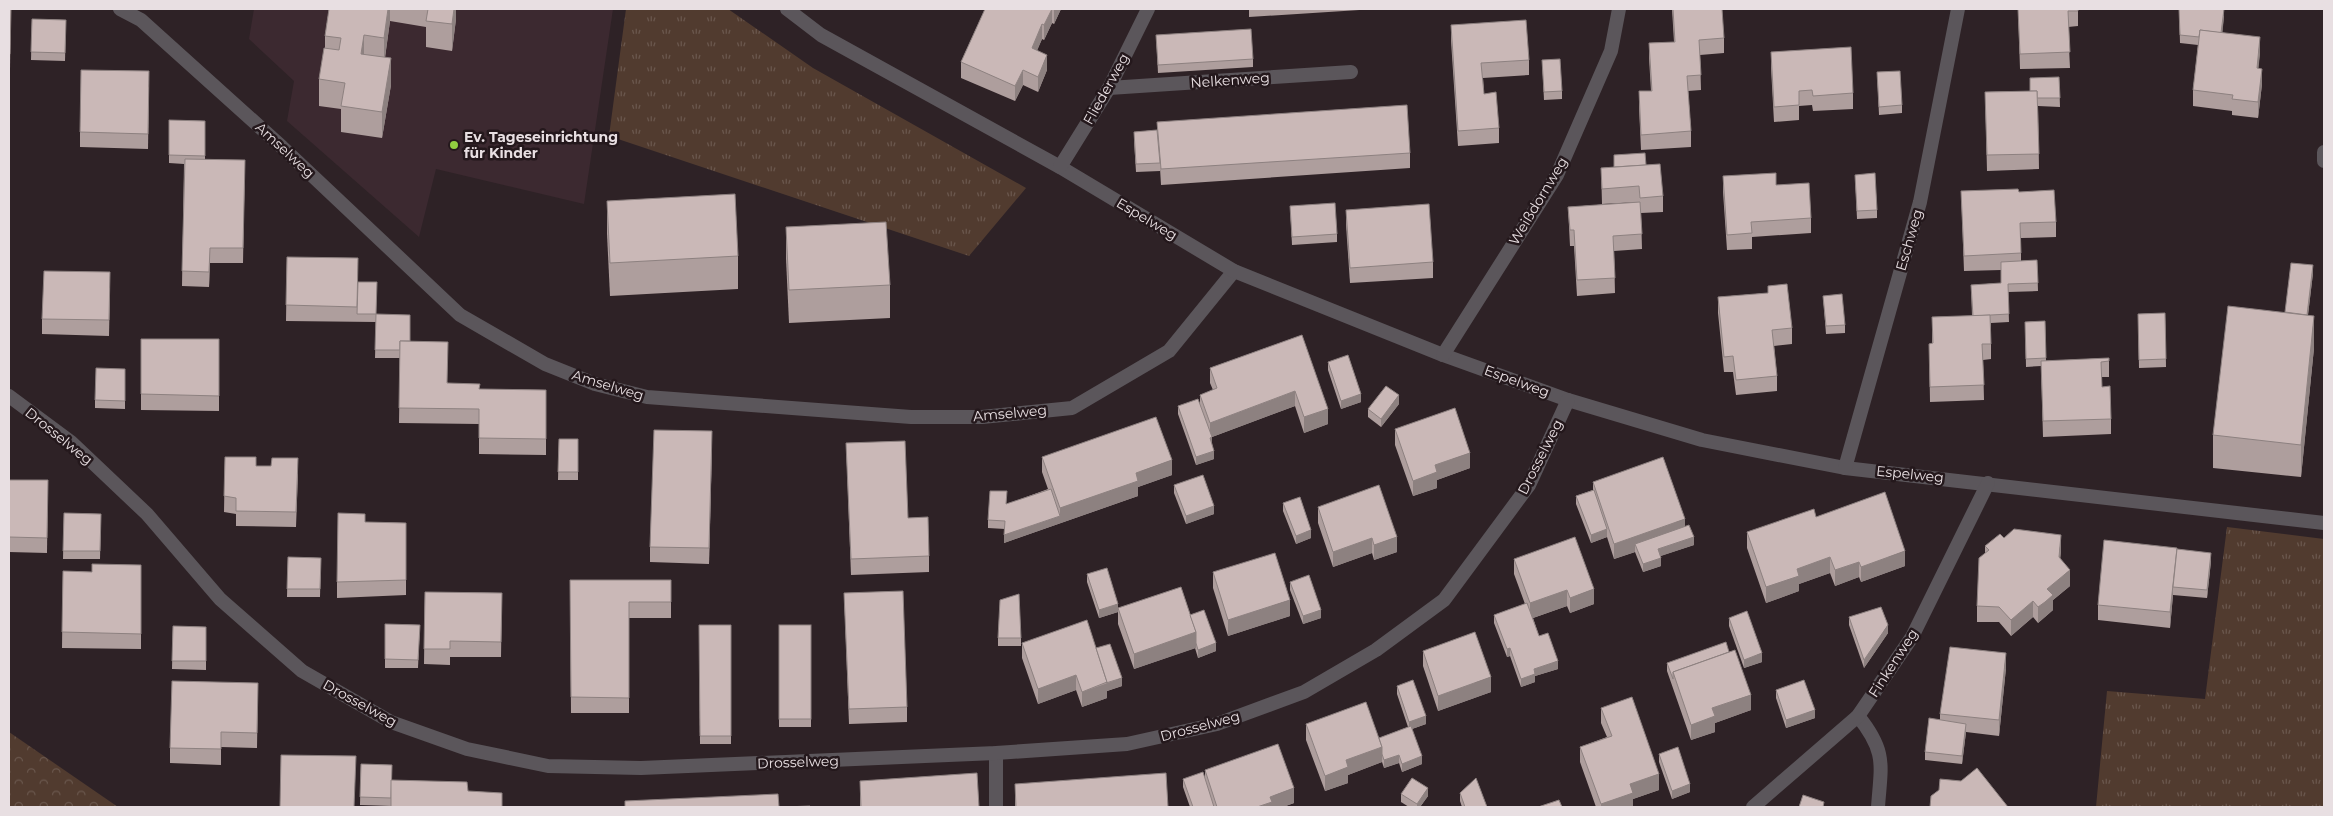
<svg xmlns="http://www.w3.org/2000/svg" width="2333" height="816" font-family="Montserrat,sans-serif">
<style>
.built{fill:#3c2930}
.forest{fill:url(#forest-crowns)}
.park{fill:url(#park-tufts)}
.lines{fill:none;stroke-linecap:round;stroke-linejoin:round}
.service{stroke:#5b565b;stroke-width:14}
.minor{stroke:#5b565b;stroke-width:14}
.wall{fill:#ae9e9d}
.shaded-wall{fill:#8d8180}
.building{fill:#cab8b7;stroke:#8d8180}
.poi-dot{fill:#91cd40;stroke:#24181c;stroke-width:2}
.labels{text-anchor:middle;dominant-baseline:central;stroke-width:5;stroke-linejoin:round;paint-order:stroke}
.street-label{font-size:14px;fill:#e8dfe2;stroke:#24181c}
.poi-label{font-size:14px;font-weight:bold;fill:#e8dfe2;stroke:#24181c;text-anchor:start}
</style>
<defs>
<pattern id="forest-crowns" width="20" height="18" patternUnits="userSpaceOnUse" patternTransform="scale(1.25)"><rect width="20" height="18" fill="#513b2f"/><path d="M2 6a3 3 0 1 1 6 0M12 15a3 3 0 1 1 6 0" fill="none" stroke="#6a574d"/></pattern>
<pattern id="park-tufts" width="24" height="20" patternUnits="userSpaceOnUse" patternTransform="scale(1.25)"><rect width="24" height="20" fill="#513b2f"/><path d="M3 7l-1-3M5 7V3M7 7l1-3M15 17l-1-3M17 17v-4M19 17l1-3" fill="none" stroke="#6a574d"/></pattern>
</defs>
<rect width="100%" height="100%" fill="#2e2226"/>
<polygon class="built" points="254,9 613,9 584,204 436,169 419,237 287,121 294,81 249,39"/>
<polygon class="forest" points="9,732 118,807 9,807"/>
<g class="park">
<polygon points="626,9 728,9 813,68 1026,188 969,256 609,136"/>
<polygon points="2227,527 2324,539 2324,807 2096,807 2107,691 2205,699"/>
</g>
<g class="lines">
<polyline class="service" points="996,807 996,753"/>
<g class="minor">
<polyline points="120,9 141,20 282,147 460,315 545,364 595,384 647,397 911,417 982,417 1072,408 1169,351 1234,271"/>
<polyline points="787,9 821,35 1060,167 1234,271 1443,355 1568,400 1702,440 1845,468 2324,523"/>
<polyline points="1109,88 1351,72"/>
<polyline points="2324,152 2324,161"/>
<polyline points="1060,167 1109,88 1148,9"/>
<polyline points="1443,355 1557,175 1611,51 1619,9"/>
<polyline points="9,396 71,442 147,514 220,599 302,671 391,722 467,749 548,766 641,768 996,753 1127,744 1217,724 1304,692 1376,650 1444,600 1529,485 1568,400"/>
<polyline points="1845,468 1920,202 1958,9"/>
<path d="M1858,716C1887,752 1881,765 1878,807"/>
<polyline points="1753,807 1858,716 1912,637 1988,483"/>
</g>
</g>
<g class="wall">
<polygon points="9,9 11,9 10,69 9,69"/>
<polygon points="329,9 456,9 456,19 452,51 426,47 426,27 390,21 385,58 391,85 382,138 341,132 341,109 319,106 319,79 325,49 325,36"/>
<polygon points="985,9 1061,9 1054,24 1052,23 1044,40 1042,39 1037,50 1047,70 1038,92 1023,85 1015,101 961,78 961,62"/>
<polygon points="1249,9 1375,9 1249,17"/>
<polygon points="1672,9 1724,38 1724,53 1700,55 1701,90 1688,91 1691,131 1691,147 1641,150 1639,107 1639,91 1651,91 1649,58 1649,43 1674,42"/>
<polygon points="2018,9 2078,9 2078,26 2068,27 2070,68 2020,69"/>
<polygon points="2179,9 2224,16 2222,33 2260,53 2258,68 2262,84 2258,118 2232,115 2232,111 2193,106 2193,90 2198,45 2180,43"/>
<polygon points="32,19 66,20 65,61 31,60"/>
<polygon points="1451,25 1529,60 1529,75 1483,78 1484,94 1499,128 1499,143 1458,146 1451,41"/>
<polygon points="1156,35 1253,59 1253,67 1158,73"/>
<polygon points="1771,52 1853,93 1853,109 1813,111 1812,105 1799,106 1799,120 1774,122 1771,68"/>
<polygon points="1542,60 1562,91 1562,99 1544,100"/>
<polygon points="1877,72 1902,105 1902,113 1879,115"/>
<polygon points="2059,77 2060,107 2038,106 2039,169 1987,171 1985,92 2030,91"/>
<polygon points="149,87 148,149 80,147 80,132"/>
<polygon points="169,120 205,121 205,160 245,160 243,263 210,263 209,287 182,286 184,164 169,163"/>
<polygon points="1157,122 1410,153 1410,168 1161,185 1160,168 1160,171 1136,172 1134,140 1134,132 1157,130"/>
<polygon points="1614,155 1646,165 1663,196 1663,212 1641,213 1642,249 1614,251 1615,293 1577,296 1574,246 1570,246 1568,207 1639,202 1602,204 1601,168 1614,167"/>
<polygon points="1855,175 1877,210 1877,218 1857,219"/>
<polygon points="1723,176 1776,185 1811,218 1811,233 1752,237 1752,249 1727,250 1723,192"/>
<polygon points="1961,191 2019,192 2056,222 2056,237 2021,238 2021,261 2037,260 2038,291 2008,292 2009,322 1991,323 1991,359 1983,360 1984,400 1930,402 1929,344 1932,343 1932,317 1972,316 1971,285 2001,283 2001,270 1964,271"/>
<polygon points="607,201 738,256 738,289 610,296 607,234"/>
<polygon points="1290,206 1337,234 1337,242 1292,245"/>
<polygon points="1346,210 1433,262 1433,278 1350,283 1346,225"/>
<polygon points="786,227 890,285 890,318 789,323 786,259"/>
<polygon points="287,257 357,305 376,314 410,341 448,383 480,389 546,390 546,455 479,454 479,424 399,423 400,358 375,358 376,322 286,321"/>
<polygon points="2313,273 2308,315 2314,348 2301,477 2213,468 2213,435 2285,312"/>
<polygon points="1768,286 1792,328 1792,344 1774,346 1777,376 1777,391 1736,395 1733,372 1724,372 1718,313 1718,297 1768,293"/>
<polygon points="110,288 109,336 42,334 42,319"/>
<polygon points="1823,296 1845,325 1845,333 1826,334"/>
<polygon points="2165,313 2166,367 2139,368 2138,314"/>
<polygon points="2045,321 2046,361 2109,358 2109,377 2102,377 2102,387 2111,419 2111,434 2043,437 2041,366 2026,367 2025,322"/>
<polygon points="1302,335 1328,424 1304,433 1295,406 1212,437 1212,443 1214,459 1196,465 1178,414 1178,406 1200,403 1200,395 1213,390 1210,383 1210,368"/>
<polygon points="141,339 219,339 219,411 141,410"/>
<polygon points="1328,362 1361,402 1341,409 1328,370"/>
<polygon points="125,369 125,409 95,408 95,400"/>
<polygon points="1399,404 1381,427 1368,417 1368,409"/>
<polygon points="1395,429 1470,468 1437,480 1437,488 1413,496 1395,445"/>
<polygon points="559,439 578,439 578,480 558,480"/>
<polygon points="846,443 908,518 929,556 929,572 851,575"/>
<polygon points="712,446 709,564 650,562 650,547"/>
<polygon points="225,457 256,466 298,474 296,527 236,526 236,514 224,512"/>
<polygon points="1042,457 1172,475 1138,487 1138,496 1004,543 1005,529 988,528 988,520 1007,504 1048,489 1042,472"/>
<polygon points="9,480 48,480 47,553 9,552"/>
<polygon points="1593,482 1685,527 1694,545 1660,556 1661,566 1643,572 1635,552 1614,559 1607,537 1591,543 1576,504 1576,496 1593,490"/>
<polygon points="1174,485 1214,514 1186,524 1174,493"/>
<polygon points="1283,503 1311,538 1296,544 1283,511"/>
<polygon points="1318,507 1397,552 1374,560 1372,553 1333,567 1318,523"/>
<polygon points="64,513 101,514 100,559 63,559"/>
<polygon points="1816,517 1905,566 1861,582 1859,577 1835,586 1830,573 1799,584 1799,591 1766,603 1747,548 1747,532"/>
<polygon points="365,522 406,523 406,595 337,598 337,582"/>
<polygon points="2004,538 2061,551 2060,559 2070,586 2053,600 2053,610 2045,617 2038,623 2033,617 2011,636 1999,622 1977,622 1977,606 1985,553 1985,546"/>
<polygon points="2177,549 2211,561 2207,598 2173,595 2170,628 2098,620 2098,605"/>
<polygon points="288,557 321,558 320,597 287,597"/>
<polygon points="1514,559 1594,604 1570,613 1567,606 1533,618 1539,636 1558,669 1535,676 1535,682 1521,687 1510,656 1507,657 1494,623 1494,615 1525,604 1514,574"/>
<polygon points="141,565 141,649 62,648 63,571 92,572"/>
<polygon points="1213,572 1290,616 1228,636 1213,588"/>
<polygon points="1087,574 1118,608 1190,615 1216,651 1198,658 1195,648 1134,669 1118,624 1118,612 1099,618 1087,582"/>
<polygon points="570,580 671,580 671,618 629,618 629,713 571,713"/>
<polygon points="1290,582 1321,618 1303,624 1290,590"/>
<polygon points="425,592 502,593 501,657 450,657 450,665 424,664"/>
<polygon points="844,593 907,707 907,722 849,724"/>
<polygon points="1849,617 1888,633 1864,668 1849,625"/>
<polygon points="1729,618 1762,662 1744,668 1729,626"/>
<polygon points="385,624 420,625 418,668 385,668"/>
<polygon points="699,625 731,625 731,744 700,744"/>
<rect x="779" y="625" width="32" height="102"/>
<polygon points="173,626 206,627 206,670 172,669"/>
<rect x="998" y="638" width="23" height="8"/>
<polygon points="1022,643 1096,648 1122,686 1107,691 1107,698 1082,707 1076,690 1038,704 1022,658"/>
<polygon points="1423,651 1491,692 1438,711 1423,666"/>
<polygon points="1667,663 1751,710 1715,723 1715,732 1691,740 1667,671"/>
<polygon points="2006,668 1999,736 1966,732 1962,764 1925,760 1925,752 1940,720 1940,714"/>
<polygon points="258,683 257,748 221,747 221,765 170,763 170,748"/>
<polygon points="1397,686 1426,724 1412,729 1422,764 1402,772 1399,763 1384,768 1382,762 1348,775 1348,783 1325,791 1306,740 1306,724 1379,738 1408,727 1397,694"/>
<polygon points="1776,690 1815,718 1786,728 1776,698"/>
<polygon points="1601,708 1659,790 1633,799 1633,807 1596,807 1580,762 1580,747 1607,737 1601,723"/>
<polygon points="1659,754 1690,792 1672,799 1659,762"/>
<polygon points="361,764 392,765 391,806 360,805"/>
<polygon points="1205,770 1294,803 1283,807 1190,807 1183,787 1183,779 1205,777"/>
<polygon points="860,781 979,807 860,807"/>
<polygon points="1015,784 1168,807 1015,807"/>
<polygon points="1460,793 1487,807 1462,807 1460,801"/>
<polygon points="1401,794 1428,796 1420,807 1409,807 1401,802"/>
</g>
<g class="shaded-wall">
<polygon points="388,9 390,9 390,21 384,64 384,38"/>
<polygon points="454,9 456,9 456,19 452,51 452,24"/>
<polygon points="1052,9 1052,23 1044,40 1044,25"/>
<polygon points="1054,9 1061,9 1054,24"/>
<polygon points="2224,9 2224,16 2221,48 2221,40"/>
<polygon points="1042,24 1042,39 1032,63 1032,48"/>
<polygon points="364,35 364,61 361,54"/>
<polygon points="2260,37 2260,53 2257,84 2257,68"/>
<polygon points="1047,55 1047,70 1038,92 1038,77"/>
<polygon points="391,58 391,85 382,138 382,112"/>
<polygon points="2262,69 2262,84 2258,118 2258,102"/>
<polygon points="1023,70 1023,85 1015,101 1015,86"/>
<polygon points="210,248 210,263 209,287 209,272"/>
<polygon points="2313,265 2313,273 2307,323 2307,315"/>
<polygon points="2314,316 2314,348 2301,477 2301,445"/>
<polygon points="1295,391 1295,406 1212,437 1212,445 1210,438 1210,423"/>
<polygon points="1361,394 1361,402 1341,409 1341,401"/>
<polygon points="1399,395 1399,404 1381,427 1381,419"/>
<polygon points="1328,409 1328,424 1304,433 1304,417"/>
<polygon points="712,431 712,446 709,564 709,548"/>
<polygon points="1214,451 1214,459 1196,465 1196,457"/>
<polygon points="1470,453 1470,468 1437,480 1437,488 1413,496 1413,481 1435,465"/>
<polygon points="1172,460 1172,475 1138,487 1138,496 1004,543 1004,535 1060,516 1060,508 1136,473"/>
<polygon points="1214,506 1214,514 1186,524 1186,516"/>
<polygon points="1685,519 1685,535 1635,544 1635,552 1614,559 1614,544"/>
<polygon points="1607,529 1607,537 1591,543 1591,535"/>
<polygon points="1311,530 1311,538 1296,544 1296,536"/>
<polygon points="2061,535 2061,551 2059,572 2059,557"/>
<polygon points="1397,537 1397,552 1374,560 1374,545"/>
<polygon points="1694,537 1694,545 1658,557 1658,549"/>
<polygon points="1372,538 1372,553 1333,567 1333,552"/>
<polygon points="2177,548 2177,563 2173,587 2173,595 2170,628 2170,612"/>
<polygon points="1905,551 1905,566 1861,582 1861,567"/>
<polygon points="2211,553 2211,561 2207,598 2207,590"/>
<polygon points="1830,557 1830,573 1799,584 1799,591 1766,603 1766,587 1797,569"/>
<polygon points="1661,558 1661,566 1643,572 1643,564"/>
<polygon points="1859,562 1859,577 1835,586 1835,570"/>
<polygon points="2070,570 2070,586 2053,600 2053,610 2038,623 2038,607 2047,589"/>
<polygon points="1594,589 1594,604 1570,613 1570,598"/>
<polygon points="1567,590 1567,606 1530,619 1530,603"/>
<polygon points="1290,600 1290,616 1228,636 1228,620"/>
<polygon points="2033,601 2033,617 2011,636 2011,620"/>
<polygon points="1118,604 1118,612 1099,618 1099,610"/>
<polygon points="1321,610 1321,618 1303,624 1303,616"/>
<polygon points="1888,625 1888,633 1864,668 1864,660"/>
<polygon points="1196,632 1196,648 1134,669 1134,654"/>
<polygon points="1216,643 1216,651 1198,658 1198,650"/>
<polygon points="1510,648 1510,656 1507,657 1507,649"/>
<polygon points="1762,653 1762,662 1744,668 1744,660"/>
<polygon points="2006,653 2006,668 1999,736 1999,720"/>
<polygon points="1558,661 1558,669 1535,676 1535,682 1521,687 1521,679 1534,669"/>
<polygon points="1076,675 1076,690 1038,704 1038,689"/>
<polygon points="1491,677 1491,692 1438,711 1438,696"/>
<polygon points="1122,678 1122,686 1107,691 1107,698 1082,707 1082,692"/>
<polygon points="1751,695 1751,710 1715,723 1715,732 1691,740 1691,725 1712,708"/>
<polygon points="1815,710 1815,718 1786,728 1786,720"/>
<polygon points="1426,716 1426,724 1409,730 1409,722"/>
<polygon points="1966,724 1966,732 1962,764 1962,756"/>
<polygon points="1382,747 1382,762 1348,775 1348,783 1325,791 1325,776 1346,760"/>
<polygon points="1399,755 1399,763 1384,768 1384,760"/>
<polygon points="1422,756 1422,764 1402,772 1402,764"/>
<polygon points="1659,774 1659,790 1633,799 1633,807 1601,807 1601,804 1630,784"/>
<polygon points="1690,784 1690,792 1672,799 1672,791"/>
<polygon points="1294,788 1294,803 1283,807 1257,807 1270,797"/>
<polygon points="1428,788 1428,796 1420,807 1417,807 1417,804"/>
</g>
<g class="building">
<polygon points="9,9 11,9 10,54 9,54"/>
<polygon points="329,9 388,9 384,38 364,35 361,54 391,58 382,112 341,106 345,83 319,79 324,48 339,50 341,38 325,36"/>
<polygon points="428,9 454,9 452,24 426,21"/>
<polygon points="985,9 1052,9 1044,25 1042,24 1032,48 1047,55 1038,77 1023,70 1015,86 961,62"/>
<polygon points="1673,9 1722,9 1724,38 1699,40 1701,75 1687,76 1691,131 1641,135 1639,91 1652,91 1649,43 1675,42"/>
<polygon points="2018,9 2078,9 2078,11 2068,11 2070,52 2020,54"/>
<polygon points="2179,9 2224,9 2221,33 2200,30 2199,37 2180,35"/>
<polygon points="32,19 66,20 65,53 31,52"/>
<polygon points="1526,20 1529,60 1481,63 1484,94 1496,92 1499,128 1458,131 1451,25"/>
<polygon points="1251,29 1253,59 1158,65 1156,35"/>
<polygon points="2200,30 2260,37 2257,68 2262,69 2258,102 2232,99 2233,95 2193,90"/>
<polygon points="1851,47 1853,93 1813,96 1812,90 1799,91 1799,105 1774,107 1771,52"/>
<polygon points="1560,59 1562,91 1544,92 1542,60"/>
<polygon points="81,70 149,71 148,134 80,132"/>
<polygon points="1900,71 1902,105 1879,107 1877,72"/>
<polygon points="2059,77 2060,98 2037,98 2037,91 2030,91 2030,78"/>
<polygon points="2037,91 2039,154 1987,155 1985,92"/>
<polygon points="1407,105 1410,153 1161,169 1157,122"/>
<polygon points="169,120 205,121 205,156 169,155"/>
<polygon points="1157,130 1160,163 1136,164 1134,132"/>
<polygon points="1645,153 1646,165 1614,167 1614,155"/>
<polygon points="185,159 245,160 243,248 210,248 209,272 182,271"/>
<polygon points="1660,164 1663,196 1640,198 1639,186 1602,189 1601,168"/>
<polygon points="1776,173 1776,185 1809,183 1811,218 1751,222 1752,233 1727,235 1723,176"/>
<polygon points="1875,173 1877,210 1857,211 1855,175"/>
<polygon points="2018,189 2019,192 2054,190 2056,222 2020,223 2021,253 1964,256 1961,191"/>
<polygon points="735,194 738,256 610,263 607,201"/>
<polygon points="1640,202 1642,234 1613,236 1615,278 1577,280 1574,230 1570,230 1568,207"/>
<polygon points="1335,203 1337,234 1292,237 1290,206"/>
<polygon points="1429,204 1433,262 1350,268 1346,210"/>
<polygon points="886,222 890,285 789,290 786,227"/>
<polygon points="287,257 358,258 357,307 286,305"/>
<polygon points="2037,260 2038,283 2008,284 2009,314 1973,316 1971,285 2001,283 2001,262"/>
<polygon points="2291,263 2313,265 2307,315 2285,312"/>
<polygon points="44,271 110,272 109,320 42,319"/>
<polygon points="358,282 377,282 376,314 357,314"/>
<polygon points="1787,284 1792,328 1772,330 1777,376 1736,380 1733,356 1724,357 1718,297 1768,293 1768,286"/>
<polygon points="1842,294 1845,325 1826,326 1823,296"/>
<polygon points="2228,306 2314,316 2301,445 2213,435"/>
<polygon points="2165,313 2166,359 2139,360 2138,314"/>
<polygon points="376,314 410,315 410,341 400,341 400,350 375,350"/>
<polygon points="1990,315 1991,344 1982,344 1984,385 1930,387 1929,344 1933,343 1932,317"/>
<polygon points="2045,321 2046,358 2026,359 2025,322"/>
<polygon points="1302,335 1328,409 1304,417 1295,391 1210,423 1200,395 1217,388 1210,368"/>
<polygon points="141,339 219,339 219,396 141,394"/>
<polygon points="400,341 448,342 447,383 480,384 479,389 546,390 546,439 479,438 479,409 399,408"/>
<polygon points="1348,355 1361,394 1341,401 1328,362"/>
<polygon points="2109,358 2109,361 2101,362 2102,387 2110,386 2111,419 2043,421 2041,361"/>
<polygon points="96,368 125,369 125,401 95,400"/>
<polygon points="1386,386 1399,395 1381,419 1368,409"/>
<polygon points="1198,399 1212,437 1210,438 1214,451 1196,457 1178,406"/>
<polygon points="1455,408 1470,453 1435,465 1437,472 1413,481 1395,429"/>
<polygon points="1156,417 1172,460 1136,473 1138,481 1060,508 1042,457"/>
<polygon points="654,430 712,431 709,548 650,547"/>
<polygon points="559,439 578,439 578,472 558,472"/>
<polygon points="905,441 908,518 928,517 929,556 851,559 846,443"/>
<polygon points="225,457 256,457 256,466 271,466 272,458 298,458 296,512 236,511 236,498 224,496"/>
<polygon points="1663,457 1685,519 1614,544 1593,482"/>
<polygon points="1203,475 1214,506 1186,516 1174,485"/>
<polygon points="9,480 48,480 47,538 9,537"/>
<polygon points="1379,485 1397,537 1374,545 1372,538 1333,552 1318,507"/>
<polygon points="1051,489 1060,516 1004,535 1005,521 988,520 990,491 1007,491 1006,504"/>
<polygon points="1594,490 1607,529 1591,535 1576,496"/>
<polygon points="1885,492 1905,551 1861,567 1859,562 1835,570 1830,557 1797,569 1799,576 1766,587 1747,532 1814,509 1816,517"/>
<polygon points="1300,497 1311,530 1296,536 1283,503"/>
<polygon points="64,513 101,514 100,551 63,551"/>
<polygon points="338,513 365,514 365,522 406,523 406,580 337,582"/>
<polygon points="1689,525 1694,537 1658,549 1661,558 1643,564 1635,544"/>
<polygon points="2014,529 2061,535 2059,557 2070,570 2047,589 2053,595 2045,602 2038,607 2033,601 2011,620 1999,607 1977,606 1979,558 1989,550 1985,546 2000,534 2004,538"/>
<polygon points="1575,537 1594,589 1570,598 1567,590 1530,603 1514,559"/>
<polygon points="2104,540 2177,548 2170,612 2098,605"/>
<polygon points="2177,549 2211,553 2207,590 2173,587"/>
<polygon points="1275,553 1290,600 1228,620 1213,572"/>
<polygon points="288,557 321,558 320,589 287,589"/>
<polygon points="92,564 141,565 141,634 62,632 63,571 92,572"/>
<polygon points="1107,568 1118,604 1099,610 1087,574"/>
<polygon points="1309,575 1321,610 1303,616 1290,582"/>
<polygon points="570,580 671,580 671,602 629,602 629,698 571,697"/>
<polygon points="1181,587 1196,632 1134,654 1118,608"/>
<polygon points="903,591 907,707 849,709 844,593"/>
<polygon points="425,592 502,593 501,642 450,641 450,649 424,649"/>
<polygon points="1019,594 1021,638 998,638 1000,600"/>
<polygon points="1527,603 1539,636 1548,633 1558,661 1534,669 1535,674 1521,679 1510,648 1507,649 1494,615"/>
<polygon points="1881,607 1888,625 1864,660 1849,617"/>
<polygon points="1204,610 1216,643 1198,650 1196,643 1196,632 1190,615"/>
<polygon points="1747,611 1762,653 1744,660 1729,618"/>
<polygon points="1087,620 1107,682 1082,692 1076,675 1038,689 1022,643"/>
<polygon points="385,624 420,625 418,660 385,659"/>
<polygon points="699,625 731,625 731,736 700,736"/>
<rect x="779" y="625" width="32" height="94"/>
<polygon points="173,626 206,627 206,661 172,661"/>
<polygon points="1475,632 1491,677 1438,696 1423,651"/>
<polygon points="1726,642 1729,652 1673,672 1673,679 1667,663"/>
<polygon points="1110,644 1122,678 1106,683 1107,682 1096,648"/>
<polygon points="1950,647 2006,653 1999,720 1940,714"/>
<polygon points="1735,650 1751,695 1712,708 1715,716 1691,725 1673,672"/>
<polygon points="1413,680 1426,716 1409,722 1397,686"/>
<polygon points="1804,680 1815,710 1786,720 1776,690"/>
<polygon points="172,681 258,683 257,733 221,732 221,749 170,748"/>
<polygon points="1632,697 1659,774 1630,784 1633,793 1601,804 1580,747 1612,736 1601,708"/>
<polygon points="1366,702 1382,747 1346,760 1348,767 1325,776 1306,724"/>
<polygon points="1929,718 1966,724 1962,756 1925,752"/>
<polygon points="1411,726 1422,756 1402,764 1399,755 1384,760 1382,754 1382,747 1379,738"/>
<polygon points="1278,744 1294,788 1270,797 1272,802 1257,807 1217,807 1205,770"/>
<polygon points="1678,747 1690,784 1672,791 1659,754"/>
<polygon points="281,755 356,756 354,807 280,807"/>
<polygon points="361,764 392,765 391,798 360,797"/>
<polygon points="1977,768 2008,807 1930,807 1931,796 1939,790 1940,779 1961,781"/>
<polygon points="1203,772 1214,807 1193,807 1183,779"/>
<polygon points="977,773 979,807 861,807 860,781"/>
<polygon points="1166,773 1168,807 1016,807 1015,784"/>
<polygon points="1412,778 1428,788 1417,804 1401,794"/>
<polygon points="1476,778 1487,807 1465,807 1460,793"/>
<polygon points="391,780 467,782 468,791 502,793 502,807 391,807"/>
<polygon points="778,794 779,807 625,807 625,801"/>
<polygon points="1803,795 1824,802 1823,807 1799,807"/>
<polygon points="1559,800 1562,807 1538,807"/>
<polygon points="810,806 810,807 784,807"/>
</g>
<circle class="poi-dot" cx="454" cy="145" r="5"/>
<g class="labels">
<g class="street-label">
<text transform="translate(1230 80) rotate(-4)">Nelkenweg</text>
<text transform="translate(1106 89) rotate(-61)">Fliederweg</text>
<text transform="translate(285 150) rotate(43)">Amselweg</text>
<text transform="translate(1538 201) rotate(-59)">Weißdornweg</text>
<text transform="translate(1147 219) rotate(31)">Espelweg</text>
<text transform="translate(1909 240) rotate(-74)">Eschweg</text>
<text transform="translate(1517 381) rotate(20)">Espelweg</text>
<text transform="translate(608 385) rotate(17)">Amselweg</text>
<text transform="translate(1010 413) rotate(-5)">Amselweg</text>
<text transform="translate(59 436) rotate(39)">Drosselweg</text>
<text transform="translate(1540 457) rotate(-63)">Drosselweg</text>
<text transform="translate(1910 474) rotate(6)">Espelweg</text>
<text transform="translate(1893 663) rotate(-57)">Finkenweg</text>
<text transform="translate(360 703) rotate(29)">Drosselweg</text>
<text transform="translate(1200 726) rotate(-15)">Drosselweg</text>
<text transform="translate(798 762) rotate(-2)">Drosselweg</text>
</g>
<g class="poi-label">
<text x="464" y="137">Ev. Tageseinrichtung<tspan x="464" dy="16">für Kinder</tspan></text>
</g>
</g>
<rect width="2333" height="816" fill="none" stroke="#e8dfe2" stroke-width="20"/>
</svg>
